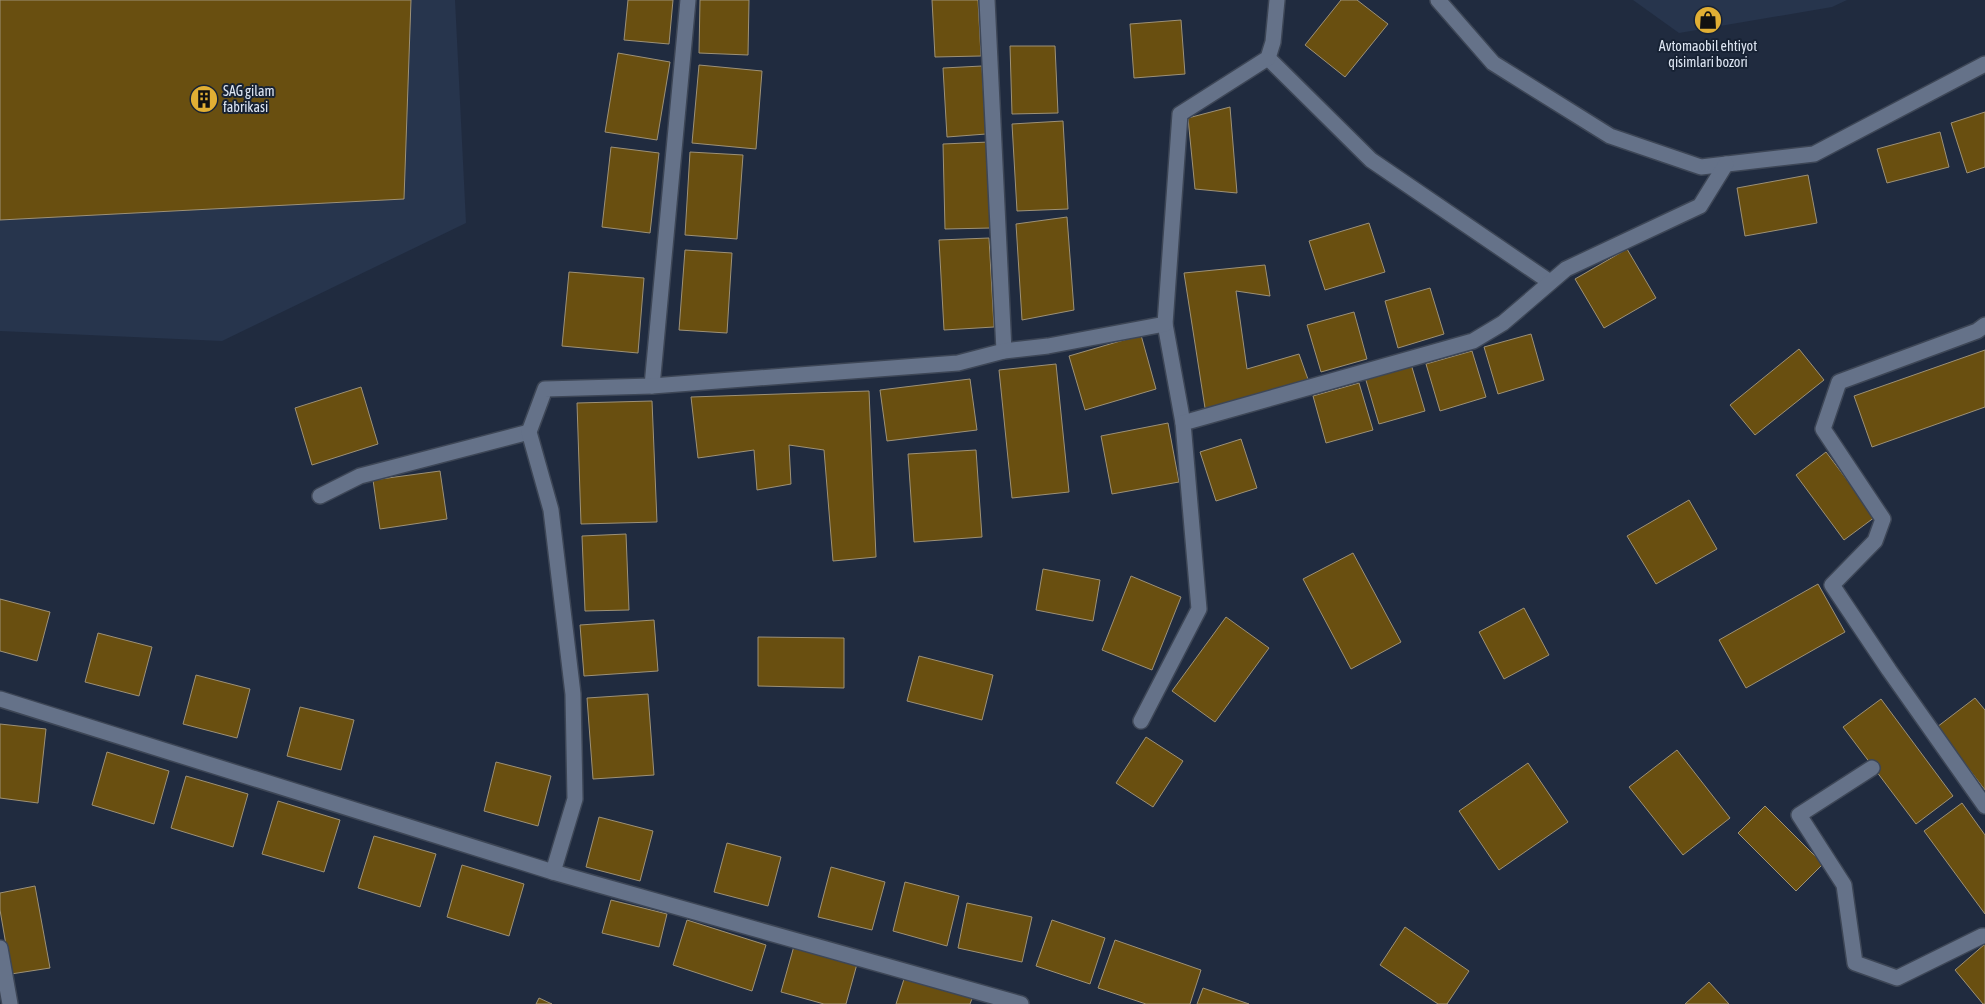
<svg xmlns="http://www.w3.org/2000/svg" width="1985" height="1004" font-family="'Asap Condensed',sans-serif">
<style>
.built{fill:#27354d}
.building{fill:#694f10;stroke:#9d9177}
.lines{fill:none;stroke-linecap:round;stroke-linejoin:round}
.minor-casing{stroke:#3d4656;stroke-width:18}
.minor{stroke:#657289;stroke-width:15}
.labels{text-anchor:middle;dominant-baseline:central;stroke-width:4;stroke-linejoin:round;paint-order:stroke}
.poi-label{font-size:14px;fill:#dee6f3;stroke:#172234}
</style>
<rect width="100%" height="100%" fill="#202b3f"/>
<g class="built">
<polygon points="0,0 455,0 466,223 222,341 0,331"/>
<polygon points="1633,0 1847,0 1832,7 1679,33"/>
</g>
<g class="building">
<polygon points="0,0 411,0 404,199 0,220"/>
<polygon points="628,0 673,0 669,44 624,40"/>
<polygon points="700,0 749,0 748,55 699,53"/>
<polygon points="932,0 978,0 981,56 935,57"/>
<polygon points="1341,0 1357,0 1388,24 1345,77 1305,45"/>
<polygon points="1181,20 1185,74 1134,78 1130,24"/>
<polygon points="1010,46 1055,46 1058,113 1012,114"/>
<polygon points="618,53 670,62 657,140 605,132"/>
<polygon points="699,65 762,71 756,149 692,143"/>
<polygon points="982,66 986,134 947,137 943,68"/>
<polygon points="1230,107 1237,193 1195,189 1188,118"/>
<polygon points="1985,112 1985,167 1967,173 1951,123"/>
<polygon points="1063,121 1068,209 1017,211 1012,124"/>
<polygon points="1940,132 1949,167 1887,183 1877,149"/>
<polygon points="989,142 991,228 945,229 943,144"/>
<polygon points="611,147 659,153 650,233 602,227"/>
<polygon points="690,152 743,155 737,239 685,235"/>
<polygon points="1808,175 1817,223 1745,236 1737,188"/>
<polygon points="1067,217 1074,310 1022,320 1016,224"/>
<polygon points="1369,223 1385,272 1325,290 1309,241"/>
<polygon points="989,238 994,327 944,330 939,240"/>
<polygon points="1627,249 1656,298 1604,328 1575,279"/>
<polygon points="685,250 732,253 727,333 679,330"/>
<polygon points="1265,265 1270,296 1236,291 1247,369 1299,354 1309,382 1233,404 1205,408 1184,273"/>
<polygon points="569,272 644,278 638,353 562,346"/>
<polygon points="1430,288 1444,334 1398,348 1385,301"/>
<polygon points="1354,312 1367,359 1321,372 1307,325"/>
<polygon points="1531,334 1544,380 1498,394 1484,347"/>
<polygon points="1141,335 1156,389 1085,410 1069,356"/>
<polygon points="1799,349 1824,380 1755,435 1730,405"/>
<polygon points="1985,350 1985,407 1872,447 1854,396"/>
<polygon points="1472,351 1486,397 1440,411 1426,364"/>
<polygon points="1056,364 1069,492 1012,498 999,370"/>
<polygon points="1411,364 1425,411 1379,424 1365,377"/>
<polygon points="970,379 977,430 887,441 880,390"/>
<polygon points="1359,383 1373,430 1326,443 1313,396"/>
<polygon points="361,387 378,444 312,465 295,408"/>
<polygon points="869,391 876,557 833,561 824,450 789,445 791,484 757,490 754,450 698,458 691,397"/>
<polygon points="652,401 657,522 581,524 577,403"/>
<polygon points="1168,423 1179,482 1112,494 1101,436"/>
<polygon points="1241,439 1257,488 1216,501 1200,452"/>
<polygon points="976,450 982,537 914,542 908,454"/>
<polygon points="1826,452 1875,517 1844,540 1796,475"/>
<polygon points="440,471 447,519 380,529 373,480"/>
<polygon points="1689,500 1717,549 1656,584 1627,536"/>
<polygon points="626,534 629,610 585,611 582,536"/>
<polygon points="1353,553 1401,642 1351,669 1303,579"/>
<polygon points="1043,569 1100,580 1093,621 1036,610"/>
<polygon points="1131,576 1181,597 1152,670 1102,650"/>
<polygon points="1818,584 1845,632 1746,688 1719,640"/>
<polygon points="0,599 50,612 37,661 0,651"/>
<polygon points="1524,608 1549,655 1504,679 1479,632"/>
<polygon points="1226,617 1269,648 1215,722 1172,691"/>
<polygon points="654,620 658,671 584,676 580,625"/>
<polygon points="98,633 152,647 139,696 85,682"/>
<polygon points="758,637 844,638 844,688 758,686"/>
<polygon points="919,656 993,675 982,720 907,701"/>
<polygon points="196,675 250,689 237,738 183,724"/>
<polygon points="648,694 654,775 593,779 587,698"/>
<polygon points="1975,698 1985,710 1985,790 1937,727"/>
<polygon points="1881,699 1953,796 1916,824 1843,727"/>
<polygon points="300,707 354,720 341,770 287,756"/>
<polygon points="0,724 46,729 38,803 0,798"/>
<polygon points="1146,737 1183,761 1153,807 1116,783"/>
<polygon points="1677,750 1730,818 1683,855 1629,787"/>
<polygon points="107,752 169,771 154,824 92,805"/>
<polygon points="496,762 551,776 538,826 484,811"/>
<polygon points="1528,763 1568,822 1499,870 1459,811"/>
<polygon points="186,776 248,794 233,847 171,828"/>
<polygon points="278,801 340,820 324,872 262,854"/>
<polygon points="1962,803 1985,835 1985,914 1924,831"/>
<polygon points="1765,806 1823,864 1796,891 1738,833"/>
<polygon points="599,817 653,831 640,881 586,867"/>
<polygon points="374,836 436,854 420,907 358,888"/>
<polygon points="727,843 781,857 768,906 714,892"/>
<polygon points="462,865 524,884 509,936 447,917"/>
<polygon points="831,867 885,882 872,930 818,917"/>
<polygon points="905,882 959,896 947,946 893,931"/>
<polygon points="35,886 50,968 11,974 0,910 0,893"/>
<polygon points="611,900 667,914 659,947 602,933"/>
<polygon points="967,903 1032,917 1022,962 958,948"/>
<polygon points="687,920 766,945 752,991 673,965"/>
<polygon points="1052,920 1105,938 1090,984 1036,966"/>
<polygon points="1405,927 1469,971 1447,1004 1438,1004 1380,965"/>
<polygon points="1115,940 1201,970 1190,1004 1146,1004 1098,988"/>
<polygon points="1985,944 1985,1004 1983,1004 1955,970"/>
<polygon points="794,946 857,964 846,1004 824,1004 781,992"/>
<polygon points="905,976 973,996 970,1004 896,1004"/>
<polygon points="1709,982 1729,1004 1685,1004"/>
<polygon points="1203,988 1249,1004 1197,1004"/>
<polygon points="539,998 552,1004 536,1004"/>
</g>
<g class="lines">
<defs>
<g id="minor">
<polyline points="987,0 1004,351"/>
<polyline points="1438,0 1493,63 1610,136 1701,167 1814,154 1985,64"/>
<polyline points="1268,58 1371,160 1550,282"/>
<polyline points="1165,324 1183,423"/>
<polyline points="1985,325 1977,331 1839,382 1823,429 1883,519 1875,541 1832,585 1889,670 1985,806"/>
<polyline points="652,386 688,0"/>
<polyline points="320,496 360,476 529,432"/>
<polyline points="0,699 553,872 1021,1004"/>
<polyline points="1141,721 1199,609 1183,423 1473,341 1503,323 1566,269 1700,206 1726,164"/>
<polyline points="1872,768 1799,815 1844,885 1855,963 1897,978 1982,936 1985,936"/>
<polyline points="553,872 575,799 573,694 551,510 529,432 545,389 652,386 958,363 1004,351 1048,346 1165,324 1180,114 1268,58 1273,42 1277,0"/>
<polyline points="0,948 10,1004"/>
</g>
</defs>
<use href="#minor" class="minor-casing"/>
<use href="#minor" class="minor"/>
</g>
<defs>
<symbol id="shop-disc" viewBox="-11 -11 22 22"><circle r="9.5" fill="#e1af34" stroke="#172234"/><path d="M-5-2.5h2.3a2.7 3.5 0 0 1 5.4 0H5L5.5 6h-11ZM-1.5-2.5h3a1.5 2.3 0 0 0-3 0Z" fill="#111"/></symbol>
<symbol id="building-disc" viewBox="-11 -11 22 22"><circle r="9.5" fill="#e1af34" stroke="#172234"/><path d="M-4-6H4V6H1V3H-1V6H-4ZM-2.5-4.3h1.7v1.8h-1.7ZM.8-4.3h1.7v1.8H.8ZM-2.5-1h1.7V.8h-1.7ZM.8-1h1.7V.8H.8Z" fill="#111"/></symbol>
</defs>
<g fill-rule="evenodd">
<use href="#shop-disc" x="1692" y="4" width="32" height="32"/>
<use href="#building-disc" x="188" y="83" width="32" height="32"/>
</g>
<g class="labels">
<g class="poi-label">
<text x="1708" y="46">Avtomaobil ehtiyot<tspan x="1708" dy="16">qisimlari bozori</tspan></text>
<text x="223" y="91" text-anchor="start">SAG gilam<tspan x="223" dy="16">fabrikasi</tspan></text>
</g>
</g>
</svg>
